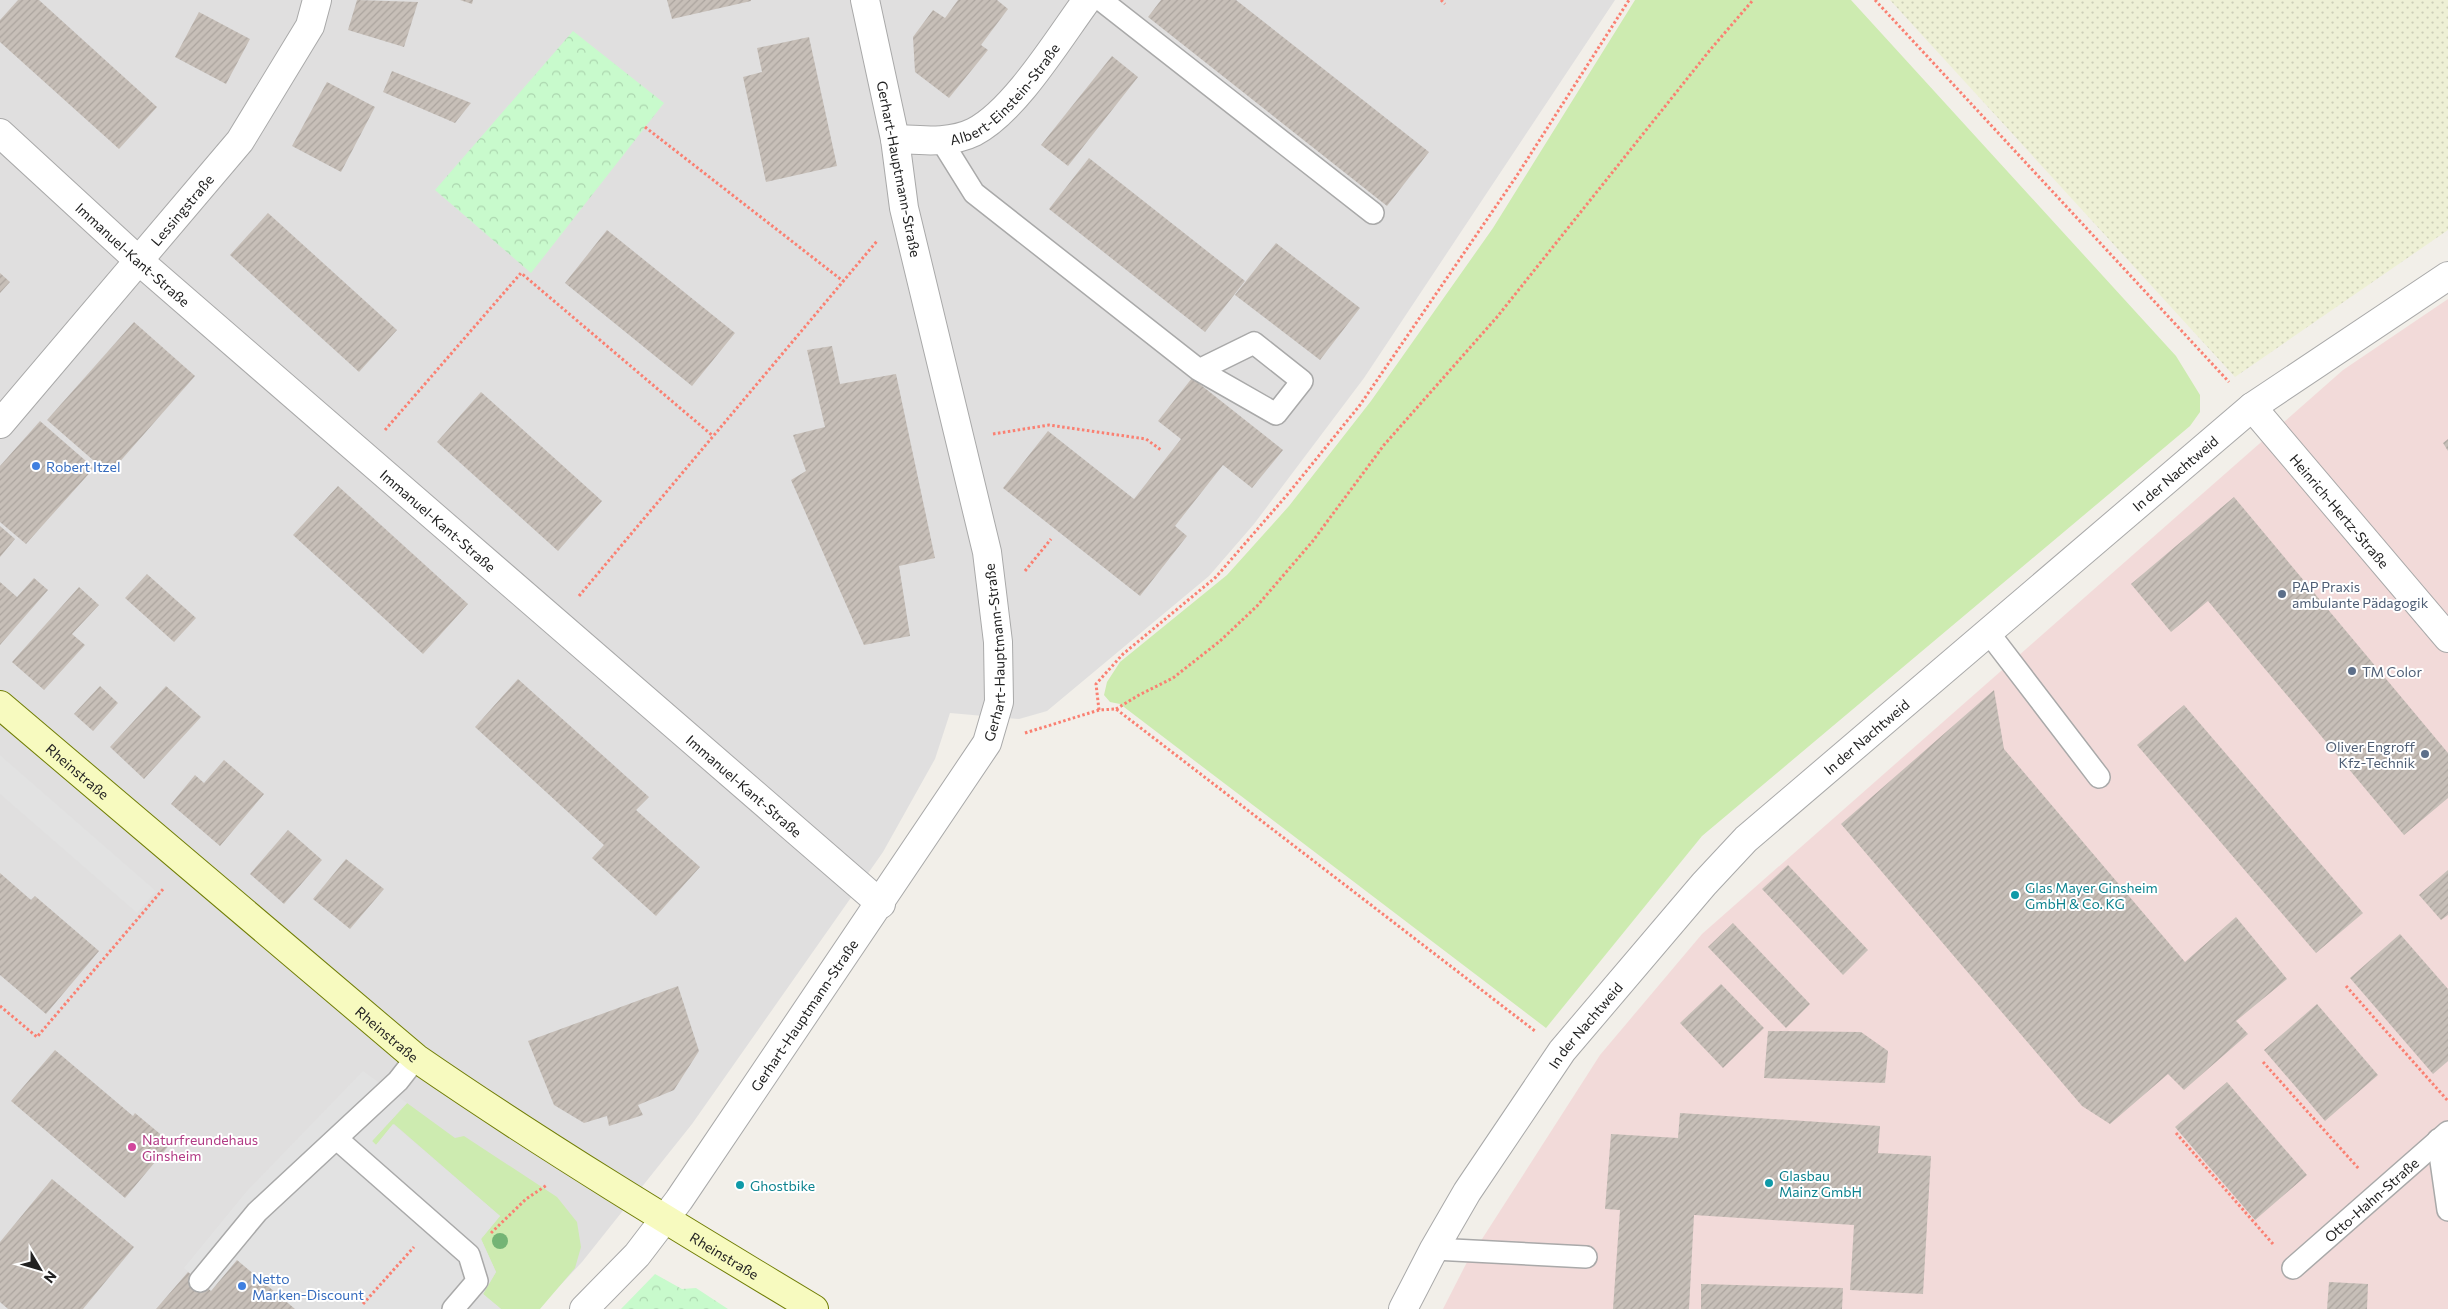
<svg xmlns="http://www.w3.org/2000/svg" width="2448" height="1309" font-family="Commissioner,sans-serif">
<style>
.residential{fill:#e0dfdf}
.commercial{fill:#f2dad9}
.farmland{fill:url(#farmland-dots)}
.grass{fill:#cdebb0}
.park{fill:url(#park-crowns)}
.parking{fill:#e2e2e2}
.building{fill:url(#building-hatch)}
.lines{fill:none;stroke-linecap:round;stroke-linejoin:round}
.service-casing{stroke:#a9a9a9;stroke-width:24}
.minor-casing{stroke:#a9a9a9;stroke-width:30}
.secondary-casing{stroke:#707d05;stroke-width:30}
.path{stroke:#fa8072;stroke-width:3;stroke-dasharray:2.5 2.5;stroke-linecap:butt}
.service{stroke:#fff;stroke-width:21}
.minor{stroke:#fff;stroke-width:28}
.secondary{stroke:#f7fabf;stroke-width:28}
.tree{fill:#74b475}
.shop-dot{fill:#3f7fe0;stroke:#fff;stroke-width:2}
.service-dot{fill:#5c6f8a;stroke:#fff;stroke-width:2}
.culture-dot{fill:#0f9aa8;stroke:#fff;stroke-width:2}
.hotel-dot{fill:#d1479c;stroke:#fff;stroke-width:2}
.labels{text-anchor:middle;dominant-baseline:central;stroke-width:4;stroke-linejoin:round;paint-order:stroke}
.street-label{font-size:14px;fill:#222;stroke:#fff}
.shop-label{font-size:14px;fill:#366cbe;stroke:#fff;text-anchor:start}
.service-label{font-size:14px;fill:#4e5e75;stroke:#fff;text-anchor:start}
.culture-label{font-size:14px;fill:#0d838f;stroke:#fff;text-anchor:start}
.hotel-label{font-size:14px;fill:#b23c85;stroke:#fff;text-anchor:start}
</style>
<defs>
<pattern id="farmland-dots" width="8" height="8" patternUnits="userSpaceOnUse" patternTransform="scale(1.25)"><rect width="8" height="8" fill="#eef0d5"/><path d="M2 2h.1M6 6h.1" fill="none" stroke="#ccceb7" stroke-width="1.8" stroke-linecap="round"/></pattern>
<pattern id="park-crowns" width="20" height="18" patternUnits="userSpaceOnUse" patternTransform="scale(1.25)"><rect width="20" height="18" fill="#c8facc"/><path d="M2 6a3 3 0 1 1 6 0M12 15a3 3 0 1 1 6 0" fill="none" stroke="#acd6af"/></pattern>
<pattern id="building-hatch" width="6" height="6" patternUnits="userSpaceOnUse" patternTransform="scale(1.25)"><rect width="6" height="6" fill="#c7bfb8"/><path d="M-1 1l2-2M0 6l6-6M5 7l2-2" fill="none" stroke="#aba49e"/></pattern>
</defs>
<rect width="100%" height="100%" fill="#f2efe9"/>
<polygon class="residential" points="0,0 1615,0 1364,378 1254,524 1209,576 1047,711 1019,719 950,713 935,759 883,852 692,1124 582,1262 538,1309 0,1309"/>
<polygon class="commercial" points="2448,299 2448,1309 1443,1309 1466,1264 1600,1055 1702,934 2343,370"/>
<polygon class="farmland" points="1890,0 2448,0 2448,230 2235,377"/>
<g class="grass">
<polygon points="1635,0 1851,0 2176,356 2200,395 2200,412 2190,426 1702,836 1546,1028 1120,704 1110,702 1104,695 1107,682 1120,662 1227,575 1289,506 1371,401 1493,228"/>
<polygon points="407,1103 455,1138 464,1136 557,1197 577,1222 581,1247 575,1268 540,1309 501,1309 483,1294 496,1272 481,1239 500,1216 394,1124 376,1145 372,1141"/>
</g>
<g class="park">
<polygon points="573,31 664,103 531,273 435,190"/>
<polygon points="655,1274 682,1289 696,1288 728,1309 621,1309"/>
</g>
<g class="parking">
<polygon points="0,755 156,891 137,913 0,794"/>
<polygon points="363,1071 407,1103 372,1141 376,1145 393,1124 500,1216 481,1239 496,1272 483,1294 501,1309 295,1309 211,1291 184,1268 247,1191"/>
</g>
<g class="building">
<polygon points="18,0 39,0 157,107 119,149 0,42 0,20"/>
<polygon points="357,0 418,2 404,47 348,30"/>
<polygon points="460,0 473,0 472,4"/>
<polygon points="667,0 751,0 751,1 672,19"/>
<polygon points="958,0 997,0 1008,9 981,45 988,50 949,98 915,72 913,37 933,10 945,18"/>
<polygon points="1161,0 1236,0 1429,152 1387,206 1148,17"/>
<polygon points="199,12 250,39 226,84 175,57"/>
<polygon points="809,37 837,166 766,182 743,77 762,72 757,48"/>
<polygon points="1112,56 1138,77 1068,166 1041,145"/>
<polygon points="392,71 471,103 455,123 383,92"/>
<polygon points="327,82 375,107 341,172 292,146"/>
<polygon points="1089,158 1245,281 1205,332 1049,209"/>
<polygon points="268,213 397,330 359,372 230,255"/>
<polygon points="607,230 735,333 692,386 565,283"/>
<polygon points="1276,243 1360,308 1320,360 1235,295"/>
<polygon points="0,273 10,282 0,293"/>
<polygon points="134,322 195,376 109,474 47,420"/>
<polygon points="832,346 840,384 896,374 935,558 899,566 910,636 864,645 791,480 806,471 793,435 825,427 807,350"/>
<polygon points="1192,378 1283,450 1252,488 1223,465 1175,526 1187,536 1140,596 1003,488 1048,431 1134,499 1181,439 1158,421"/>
<polygon points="481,392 602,501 558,551 437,442"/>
<polygon points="40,421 94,468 26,544 0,522 0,466"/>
<polygon points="2448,439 2448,451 2443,443"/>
<polygon points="338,486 468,604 423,654 293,535"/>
<polygon points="2234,497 2448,753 2448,798 2404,835 2208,601 2171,632 2131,584"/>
<polygon points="0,526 15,539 0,557"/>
<polygon points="147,574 196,618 174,642 125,598"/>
<polygon points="34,578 48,590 0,645 0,582 17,597"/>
<polygon points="79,587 99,605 72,634 85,645 44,690 12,662"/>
<polygon points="518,679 649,797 636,810 700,867 656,916 592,858 604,845 475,727"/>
<polygon points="100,686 118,703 93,731 74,714"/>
<polygon points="166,686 201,717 144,779 110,747"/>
<polygon points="1994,690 2004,749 2185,962 2236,917 2287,979 2236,1021 2248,1034 2184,1090 2168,1074 2110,1124 2082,1106 1841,824"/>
<polygon points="2184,705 2363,913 2316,953 2137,745"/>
<polygon points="224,760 264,794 220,846 171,804 195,775 204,783"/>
<polygon points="288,830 322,860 284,904 250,874"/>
<polygon points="346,859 384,889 350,929 313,899"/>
<polygon points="1788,865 1868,950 1843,975 1762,889"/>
<polygon points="2448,870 2448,915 2441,920 2419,895"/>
<polygon points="0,873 31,900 35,896 99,951 46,1014 0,975"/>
<polygon points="1733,923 1810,1004 1786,1028 1708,947"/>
<polygon points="2400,934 2448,989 2448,1061 2433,1074 2350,978"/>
<polygon points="1721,984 1764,1028 1723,1068 1680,1023"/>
<polygon points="678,986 699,1051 674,1090 638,1105 643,1115 609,1126 607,1116 584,1123 554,1105 528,1041"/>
<polygon points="2317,1004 2378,1075 2325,1121 2264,1050"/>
<polygon points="1768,1031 1861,1032 1888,1051 1885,1083 1764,1078"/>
<polygon points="55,1050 133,1116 135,1113 171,1143 125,1198 11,1101"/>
<polygon points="2227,1082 2307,1175 2255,1220 2175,1127"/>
<polygon points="1680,1113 1880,1126 1878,1153 1931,1156 1923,1294 1850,1290 1854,1225 1694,1215 1689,1309 1613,1309 1620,1210 1605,1209 1611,1134 1678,1138"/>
<polygon points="52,1179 134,1247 83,1309 8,1309 0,1302 0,1242"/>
<polygon points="237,1260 295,1309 156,1309 188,1272 211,1291"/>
<polygon points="2329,1282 2368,1284 2367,1309 2327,1309"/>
<polygon points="1701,1284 1843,1288 1842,1309 1701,1309"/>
</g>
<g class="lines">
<defs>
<g id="service">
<polyline points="1101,0 1373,213"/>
<polyline points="941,140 974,193 1199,370 1254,343 1302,381 1276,414 1199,370"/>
<polyline points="1988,632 2099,777"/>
<polyline points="337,1139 469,1255 477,1281 453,1309"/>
<polyline points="2438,1140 2448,1210"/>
<polyline points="1434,1249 1586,1257"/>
<path id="s1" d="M2293,1268L2448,1132"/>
<polyline points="200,1281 257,1212 398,1081 416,1058"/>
</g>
<g id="minor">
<path id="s2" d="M0,133L138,260L881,904"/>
<path id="s3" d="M895,139C920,140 950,144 974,132C1015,111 1059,38 1087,0"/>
<path id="s4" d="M2252,407L2448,638"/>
<path id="s5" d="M0,424L240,141L310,26L317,0"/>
<path id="s6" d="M584,1309L637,1255L679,1200L987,743L999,702L998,642L987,552L904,208L895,139L865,0"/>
<path id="s7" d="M1403,1309L1434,1249L1467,1192L1562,1051L1704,884L1746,839L2252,407L2448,276"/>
</g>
<g id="secondary">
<path id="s8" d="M0,705L416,1058C545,1147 679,1228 814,1309"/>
</g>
</defs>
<use href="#service" class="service-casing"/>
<use href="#minor" class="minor-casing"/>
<use href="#secondary" class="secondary-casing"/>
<g class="path">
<polyline points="1441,0 1445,4"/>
<polyline points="1875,0 2229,382"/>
<polyline points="645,127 843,281"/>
<polyline points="385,430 521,273 713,436"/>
<polyline points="993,434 1049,425 1146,439 1161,450"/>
<polyline points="1025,571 1051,539"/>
<polyline points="579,596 877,241"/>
<polyline points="1116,709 1139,695 1173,678 1220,641 1257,606 1312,542 1384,445 1497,317 1710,50 1753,0"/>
<polyline points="1099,710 1096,684 1123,654 1216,577 1287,495 1360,405 1516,177 1629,0"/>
<polyline points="1025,733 1099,710 1116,709 1535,1031"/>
<polyline points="2346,986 2448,1101"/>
<polyline points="0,1006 37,1037 164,888"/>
<polyline points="2263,1062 2359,1169"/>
<polyline points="2176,1133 2273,1244"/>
<polyline points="491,1233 526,1199 547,1185"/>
<polyline points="363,1304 414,1247"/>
</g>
<use href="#service" class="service"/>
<use href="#minor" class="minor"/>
<use href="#secondary" class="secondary"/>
</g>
<circle class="tree" cx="500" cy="1241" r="8"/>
<g class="shop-dot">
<circle cx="36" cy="466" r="5"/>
<circle cx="242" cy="1286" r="5"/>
</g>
<g class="service-dot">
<circle cx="2282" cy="594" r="5"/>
<circle cx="2352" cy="671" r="5"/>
<circle cx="2425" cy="754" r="5"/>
</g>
<g class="culture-dot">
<circle cx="2015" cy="895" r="5"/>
<circle cx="1769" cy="1183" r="5"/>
<circle cx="740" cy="1185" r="5"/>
</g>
<circle class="hotel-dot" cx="132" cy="1147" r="5"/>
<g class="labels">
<g class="street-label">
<text stroke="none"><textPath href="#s3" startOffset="128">Albert-Einstein-Straße</textPath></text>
<text transform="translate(899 169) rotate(79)">Gerhart-Hauptmann-Straße</text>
<text stroke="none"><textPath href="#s5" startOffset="281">Lessingstraße</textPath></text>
<text stroke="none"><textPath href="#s2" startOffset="180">Immanuel-Kant-Straße</textPath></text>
<text stroke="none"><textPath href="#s7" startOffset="1148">In der Nachtweid</textPath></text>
<text stroke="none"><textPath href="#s4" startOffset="136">Heinrich-Hertz-Straße</textPath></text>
<text stroke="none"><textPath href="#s2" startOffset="585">Immanuel-Kant-Straße</textPath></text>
<text stroke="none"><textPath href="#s6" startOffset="788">Gerhart-Hauptmann-Straße</textPath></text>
<text stroke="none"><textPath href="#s7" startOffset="742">In der Nachtweid</textPath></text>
<text stroke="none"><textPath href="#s8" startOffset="102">Rheinstraße</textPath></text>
<text stroke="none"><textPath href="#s2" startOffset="990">Immanuel-Kant-Straße</textPath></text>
<text stroke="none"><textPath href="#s6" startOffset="368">Gerhart-Hauptmann-Straße</textPath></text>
<text stroke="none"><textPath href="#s7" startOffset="338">In der Nachtweid</textPath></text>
<text stroke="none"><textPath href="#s8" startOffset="508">Rheinstraße</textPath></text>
<text stroke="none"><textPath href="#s1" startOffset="104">Otto-Hahn-Straße</textPath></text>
<text stroke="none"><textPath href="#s8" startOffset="912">Rheinstraße</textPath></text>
</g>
<g class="shop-label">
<text x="46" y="466">Robert Itzel</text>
<text x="252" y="1278">Netto<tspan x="252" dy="16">Marken-Discount</tspan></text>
</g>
<g class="service-label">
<text x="2292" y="586">PAP Praxis<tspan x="2292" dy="16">ambulante Pädagogik</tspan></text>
<text x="2362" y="671">TM Color</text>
<text x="2415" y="746" text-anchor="end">Oliver Engroff<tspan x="2415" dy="16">Kfz-Technik</tspan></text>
</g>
<g class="culture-label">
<text x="2025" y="887">Glas Mayer Ginsheim<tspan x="2025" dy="16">GmbH &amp; Co. KG</tspan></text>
<text x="1779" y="1175">Glasbau<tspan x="1779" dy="16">Mainz GmbH</tspan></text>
<text x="750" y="1185">Ghostbike</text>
</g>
<g class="hotel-label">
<text x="142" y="1139">Naturfreundehaus<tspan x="142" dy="16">Ginsheim</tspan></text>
</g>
</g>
<g transform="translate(40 1269) rotate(128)" stroke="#ffffff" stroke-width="4" paint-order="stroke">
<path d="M0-4L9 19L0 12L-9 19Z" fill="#222222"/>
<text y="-8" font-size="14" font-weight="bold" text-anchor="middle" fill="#222222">N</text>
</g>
</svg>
